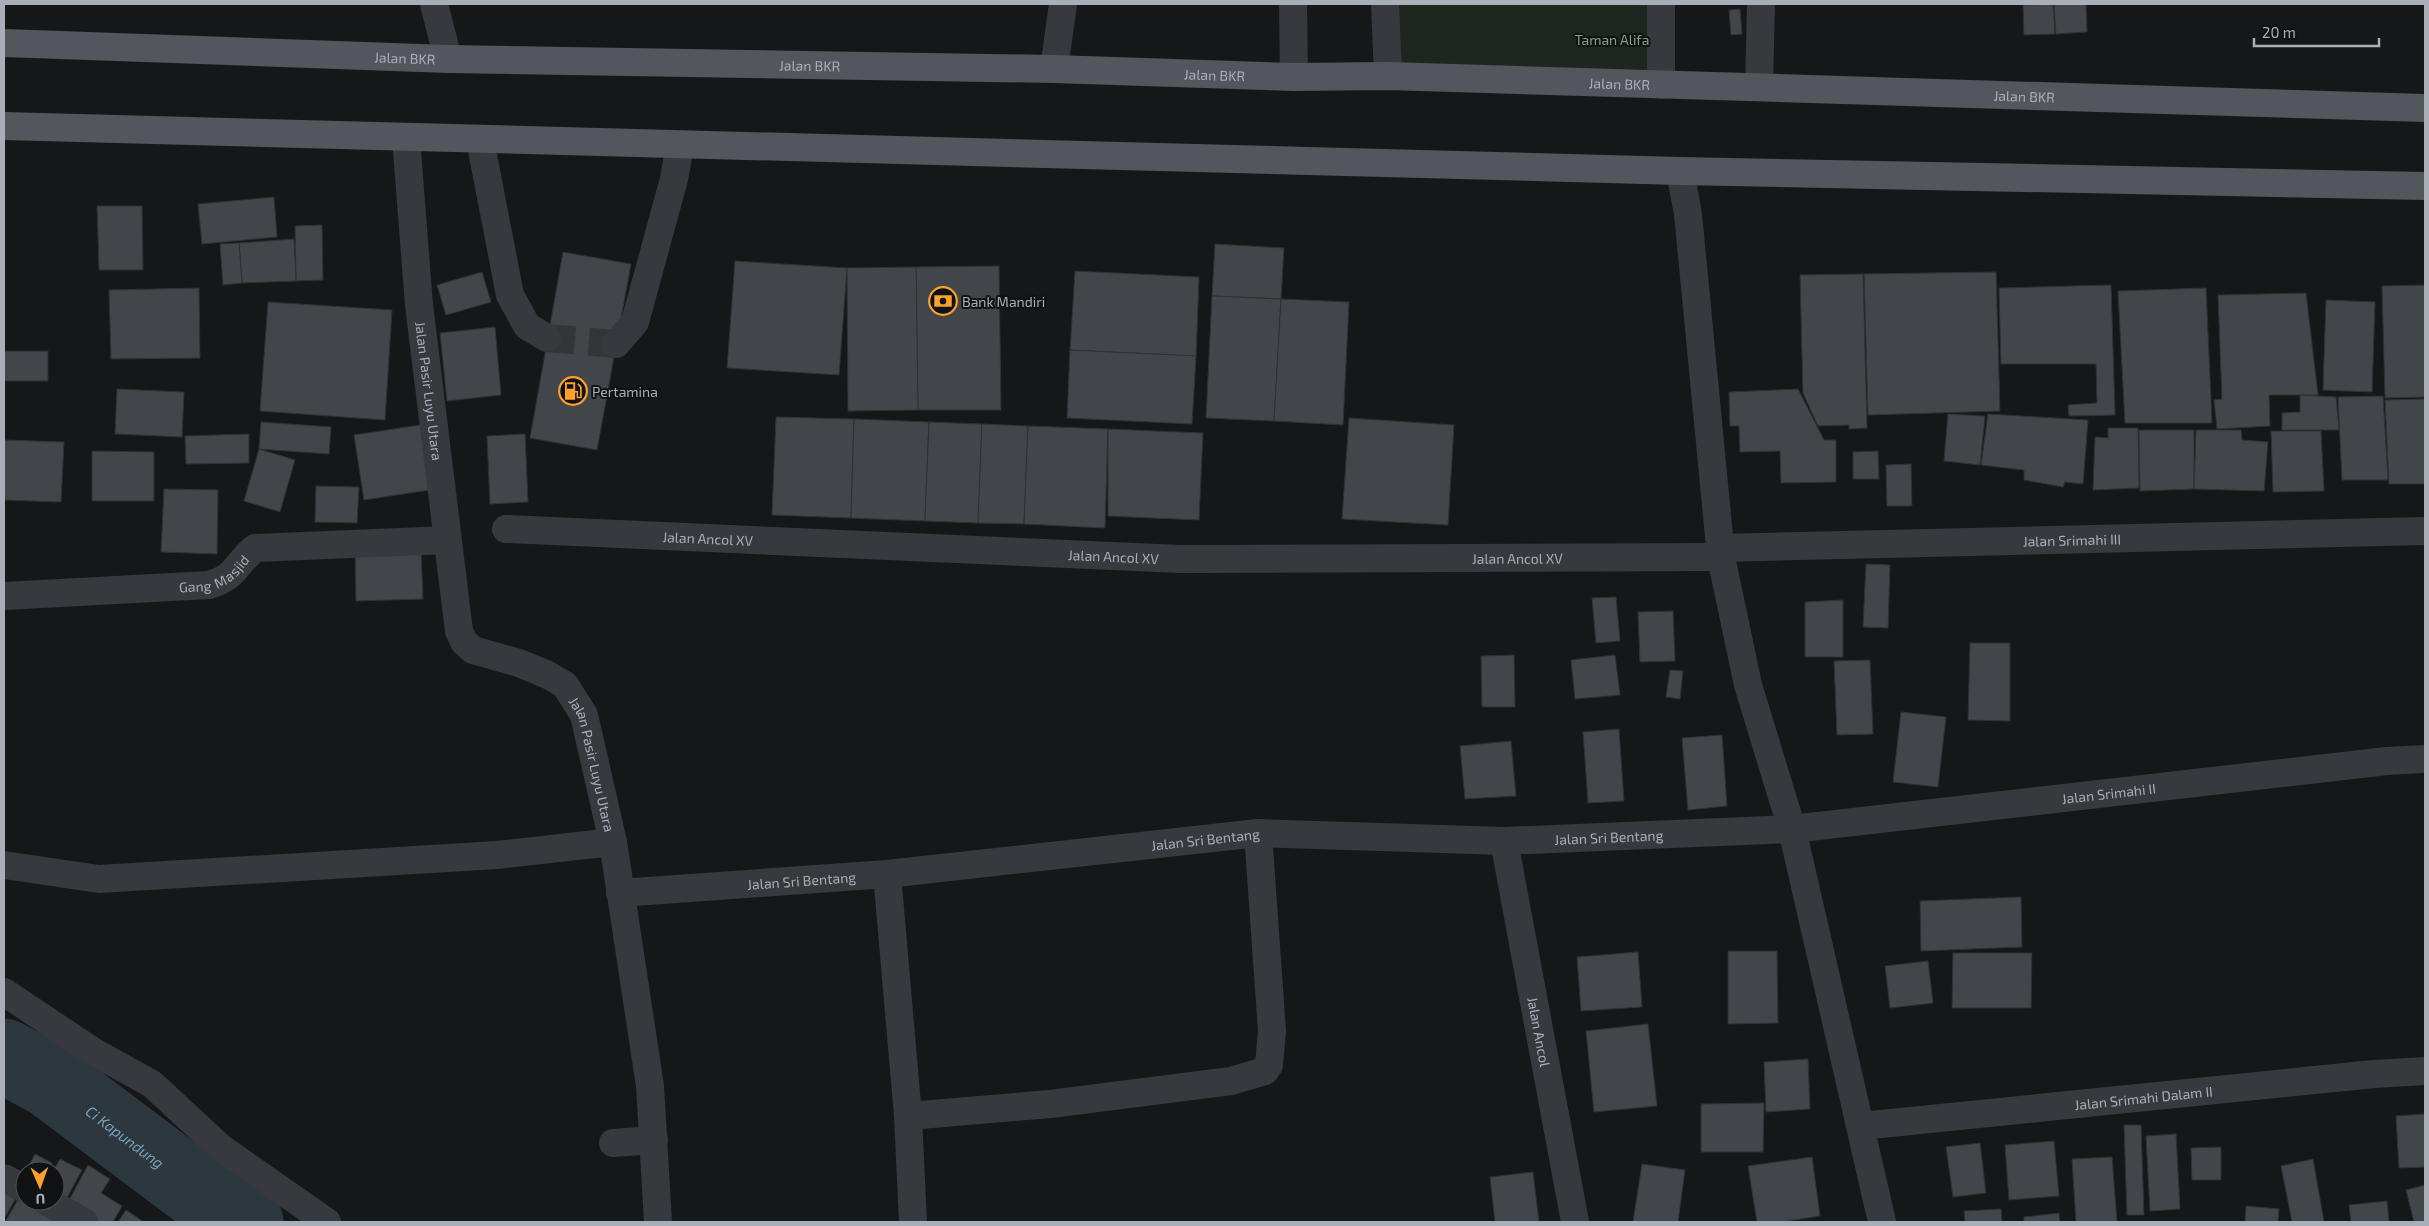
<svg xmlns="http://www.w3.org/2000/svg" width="2429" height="1226" font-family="'Exo 2',sans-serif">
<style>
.green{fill:#1e271f}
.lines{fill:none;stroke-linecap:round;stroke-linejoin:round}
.river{stroke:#2c373e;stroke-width:75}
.building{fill:#424549;stroke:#303135}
.minor-tunnel{stroke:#333539;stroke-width:28;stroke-dasharray:28 14;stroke-linecap:butt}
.minor{stroke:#37393e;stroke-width:28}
.major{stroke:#53565d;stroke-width:28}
.labels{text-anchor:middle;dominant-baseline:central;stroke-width:4;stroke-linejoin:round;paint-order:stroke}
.park-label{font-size:14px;fill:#7fa57e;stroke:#111214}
.street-label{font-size:14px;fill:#a8afb9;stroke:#111214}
.poi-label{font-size:14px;fill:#a8afb9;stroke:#111214;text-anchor:start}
.water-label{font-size:15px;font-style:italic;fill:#7da1b6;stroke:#111214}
</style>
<rect width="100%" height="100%" fill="#161719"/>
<polygon class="green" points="1389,4 1655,4 1658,76 1394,72"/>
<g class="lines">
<path class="river" id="s1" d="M4,1056L51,1081L204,1196L246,1222"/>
</g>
<g class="building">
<polygon points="2053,4 2055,34 2024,35 2023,5"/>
<polygon points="2054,4 2086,4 2087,32 2056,34"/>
<polygon points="1740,9 1742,34 1731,35 1729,10"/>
<polygon points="274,197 277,237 202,244 198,204"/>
<polygon points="97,206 142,206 143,270 99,270"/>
<polygon points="322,225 323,280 296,281 295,226"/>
<polygon points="294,239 296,281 242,283 239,243"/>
<polygon points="239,243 242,283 223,285 220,244"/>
<polygon points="1215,244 1284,248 1281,299 1212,296"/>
<polygon points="563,252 631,264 597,450 530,438"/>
<polygon points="735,261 847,268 839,375 727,368"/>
<polygon points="999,266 1001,410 918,410 916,267"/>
<polygon points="916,267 918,410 848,411 847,268"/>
<polygon points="1075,271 1199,277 1196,356 1070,350"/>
<polygon points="482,272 491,302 446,315 437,285"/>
<polygon points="1996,272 2000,411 1868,415 1864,274"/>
<polygon points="1863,274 1867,428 1849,429 1849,425 1818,426 1803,393 1800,275"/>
<polygon points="2111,285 2115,415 2069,416 2068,405 2097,403 2096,364 2001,364 1999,288"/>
<polygon points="2425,285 2425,397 2385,398 2382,286"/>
<polygon points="199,288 200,358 111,359 109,290"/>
<polygon points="2206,288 2212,423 2125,423 2118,291"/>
<polygon points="2306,293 2318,395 2269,395 2270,426 2217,429 2214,400 2222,399 2218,295"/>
<polygon points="1212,296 1281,299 1274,421 1206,418"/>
<polygon points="1281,299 1349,302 1343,425 1274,421"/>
<polygon points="2326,300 2375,302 2372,392 2323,390"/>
<polygon points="268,302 392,310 385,420 260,411"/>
<polygon points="495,327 501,395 447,401 440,333"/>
<polygon points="1070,350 1196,356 1192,424 1067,418"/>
<rect x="4" y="351" width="44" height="30"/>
<polygon points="117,389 184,392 182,437 115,434"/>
<polygon points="1798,389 1824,440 1836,440 1836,482 1781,483 1780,451 1740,452 1739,426 1730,426 1729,392"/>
<polygon points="2300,395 2336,397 2339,430 2282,430 2282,413 2300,412"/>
<polygon points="2383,396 2388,480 2342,480 2338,397"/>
<polygon points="2425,399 2425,484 2389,484 2385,400"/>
<polygon points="1948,414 1985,416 1980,465 1944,461"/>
<polygon points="1988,414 2088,420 2083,484 2065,482 2063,487 2024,480 2024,470 1981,465"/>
<polygon points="776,417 854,419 851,518 772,515"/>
<polygon points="1349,418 1454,425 1448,525 1342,519"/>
<polygon points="854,419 929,422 925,521 851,518"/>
<polygon points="261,422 331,427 329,454 259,449"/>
<polygon points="929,422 982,424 978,523 925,521"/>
<polygon points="427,424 436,489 364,500 354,435"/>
<polygon points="982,424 1028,426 1024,524 978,523"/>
<polygon points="1028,426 1108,429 1105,528 1024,524"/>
<polygon points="2108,428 2138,428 2139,488 2093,490 2095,437 2108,438"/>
<polygon points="1108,429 1203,433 1199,520 1108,516"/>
<polygon points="2139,430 2194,430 2194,489 2140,491"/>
<polygon points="2196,430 2241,430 2242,440 2268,442 2264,491 2194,489"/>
<polygon points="2271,431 2321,431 2324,491 2273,492"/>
<polygon points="249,434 249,463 186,464 185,436"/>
<polygon points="525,434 528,502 490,504 487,436"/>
<polygon points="4,440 64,442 61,502 4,500"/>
<polygon points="259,449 295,460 280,512 244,501"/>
<polygon points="92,451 154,452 154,501 92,501"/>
<polygon points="1878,451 1879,479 1853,479 1853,452"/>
<polygon points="1911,464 1912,506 1887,506 1886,465"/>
<polygon points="316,486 359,487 357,523 315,522"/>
<polygon points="164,489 218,490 217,554 161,552"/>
<polygon points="421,550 423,599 356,601 355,553"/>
<polygon points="1866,564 1890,565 1888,628 1863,627"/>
<polygon points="1616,597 1620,641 1596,643 1592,598"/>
<polygon points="1843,600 1843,657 1805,657 1805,602"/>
<polygon points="1673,611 1675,661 1640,662 1638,612"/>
<polygon points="1970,643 2010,643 2010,721 1968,720"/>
<polygon points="1514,655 1515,707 1482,707 1481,656"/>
<polygon points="1615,655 1620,695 1575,699 1571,660"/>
<polygon points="1870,660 1873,734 1837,735 1834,661"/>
<polygon points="1670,670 1683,671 1680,699 1666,697"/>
<polygon points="1901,712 1946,717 1938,787 1893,782"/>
<polygon points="1619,729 1624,801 1588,803 1583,732"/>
<polygon points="1722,735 1727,806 1688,810 1682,738"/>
<polygon points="1511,741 1516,796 1465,799 1460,746"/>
<polygon points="2021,897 2022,947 1921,951 1920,901"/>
<polygon points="1728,951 1777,951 1778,1023 1728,1024"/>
<polygon points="1638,952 1642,1007 1581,1011 1577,957"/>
<polygon points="1953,953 2032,953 2031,1008 1952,1008"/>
<polygon points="1928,961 1933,1003 1890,1008 1885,966"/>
<polygon points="1648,1024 1657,1106 1594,1112 1586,1031"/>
<polygon points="1808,1059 1810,1109 1766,1112 1764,1062"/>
<polygon points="1764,1103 1763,1152 1701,1152 1701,1104"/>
<polygon points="2425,1114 2425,1167 2399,1168 2396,1116"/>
<polygon points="2124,1125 2141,1125 2144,1215 2127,1215"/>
<polygon points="2176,1134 2180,1209 2150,1211 2146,1136"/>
<polygon points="2054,1141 2059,1196 2009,1200 2005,1145"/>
<polygon points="1980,1143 1986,1193 1953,1197 1946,1147"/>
<polygon points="2221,1147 2221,1180 2192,1180 2191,1148"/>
<polygon points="35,1154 52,1163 48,1171 26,1171"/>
<polygon points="1812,1157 1820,1216 1780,1222 1757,1222 1748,1166"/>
<polygon points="2112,1157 2117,1222 2076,1222 2072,1159"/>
<polygon points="60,1159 82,1170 64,1203 55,1197 53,1171"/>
<polygon points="2313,1159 2324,1222 2292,1222 2281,1166"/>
<polygon points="1642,1164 1685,1170 1678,1222 1633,1222"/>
<polygon points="88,1165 110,1179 101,1193 122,1206 113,1222 95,1222 67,1204"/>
<polygon points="1533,1172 1539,1222 1495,1222 1490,1177"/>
<polygon points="4,1182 20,1191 4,1219"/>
<polygon points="2425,1185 2425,1222 2414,1222 2406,1190"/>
<polygon points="23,1191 25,1201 40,1201 77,1222 5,1222"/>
<polygon points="2387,1201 2389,1222 2351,1222 2349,1205"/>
<polygon points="2246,1206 2279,1209 2278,1222 2245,1222"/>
<polygon points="2001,1209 2002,1222 1965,1222 1964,1211"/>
<polygon points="126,1210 144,1222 118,1222"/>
<polygon points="2059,1213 2060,1222 2024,1222 2024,1217"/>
</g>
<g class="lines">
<polyline class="minor-tunnel" points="547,338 616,344"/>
<g class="minor">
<polyline points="434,4 448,59"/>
<polyline points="1293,4 1294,77"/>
<polyline points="1385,4 1388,76"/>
<polyline points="1054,69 1063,4"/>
<polyline points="1661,85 1661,4"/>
<polyline points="1759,87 1761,4"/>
<path id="s2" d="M406,138L419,305L459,631L464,642L473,650L519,663L548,675L565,685L584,715L613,842L650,1086L658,1222"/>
<polyline points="480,140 510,295 527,326 547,338"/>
<polyline points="1680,171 1688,214 1721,557 1748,685 1792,829 1882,1222"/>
<polyline points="616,344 635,322 674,179 680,145"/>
<path id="s3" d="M506,529L1180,559L1721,557"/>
<path id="s4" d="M1720,548L2425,531"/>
<path id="s5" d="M4,596L209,585C237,577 235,564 255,548L447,540"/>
<path id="s6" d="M1504,841L1575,1222"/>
<polyline points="4,865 99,879 497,855 613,842"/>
<polyline points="887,874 908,1116 913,1222"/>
<path id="s7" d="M620,893L887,874L1258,833L1504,841L1792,829L2387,761L2425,759"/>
<polyline points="4,992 94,1052 152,1084 221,1148 327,1222"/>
<polyline points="908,1116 1050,1104 1231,1081 1265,1071 1269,1065 1272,1031 1258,833"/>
<path id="s8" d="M1861,1126L2374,1074L2425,1071"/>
<polyline points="613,1143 654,1140"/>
<polyline points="4,1178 25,1189"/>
<polyline points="46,1201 84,1222"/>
</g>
<g class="major">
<path id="s9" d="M4,43L448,59L1054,69L1294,77L1388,76L2425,108"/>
<polyline points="4,126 1680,171 2425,186"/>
</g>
</g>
<defs>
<symbol id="bank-ring" viewBox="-11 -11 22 22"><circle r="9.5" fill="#111214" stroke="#fca22b" stroke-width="1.5"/><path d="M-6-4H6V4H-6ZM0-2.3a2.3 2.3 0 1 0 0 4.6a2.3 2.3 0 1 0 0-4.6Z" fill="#fca22b"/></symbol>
<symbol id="fuel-ring" viewBox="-11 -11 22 22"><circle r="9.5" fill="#111214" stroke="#fca22b" stroke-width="1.5"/><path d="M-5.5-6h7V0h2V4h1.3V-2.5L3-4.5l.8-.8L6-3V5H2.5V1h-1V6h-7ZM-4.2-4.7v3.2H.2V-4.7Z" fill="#fca22b"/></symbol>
</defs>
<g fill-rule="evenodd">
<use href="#bank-ring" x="927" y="285" width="32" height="32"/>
<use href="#fuel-ring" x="557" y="375" width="32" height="32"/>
</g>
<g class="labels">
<g class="park-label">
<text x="1612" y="39">Taman Alifa</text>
</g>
<g class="street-label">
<text stroke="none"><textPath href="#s9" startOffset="401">Jalan BKR</textPath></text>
<text stroke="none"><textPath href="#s9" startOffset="806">Jalan BKR</textPath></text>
<text stroke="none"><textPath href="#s9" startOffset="1211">Jalan BKR</textPath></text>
<text stroke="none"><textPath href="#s9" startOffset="1616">Jalan BKR</textPath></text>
<text stroke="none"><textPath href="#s9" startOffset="2021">Jalan BKR</textPath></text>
<text stroke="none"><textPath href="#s2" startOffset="254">Jalan Pasir Luyu Utara</textPath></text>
<text stroke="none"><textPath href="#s3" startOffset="202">Jalan Ancol XV</textPath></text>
<text stroke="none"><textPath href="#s4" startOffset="352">Jalan Srimahi III</textPath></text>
<text stroke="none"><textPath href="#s3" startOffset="608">Jalan Ancol XV</textPath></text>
<text stroke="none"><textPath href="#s3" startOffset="1012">Jalan Ancol XV</textPath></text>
<text stroke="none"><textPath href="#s5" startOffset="214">Gang Masjid</textPath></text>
<text stroke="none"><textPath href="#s2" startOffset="704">Jalan Pasir Luyu Utara</textPath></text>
<text stroke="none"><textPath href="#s7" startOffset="1494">Jalan Srimahi II</textPath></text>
<text stroke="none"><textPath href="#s7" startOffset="992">Jalan Sri Bentang</textPath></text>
<text stroke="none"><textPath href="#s7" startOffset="588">Jalan Sri Bentang</textPath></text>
<text stroke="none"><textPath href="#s7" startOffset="182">Jalan Sri Bentang</textPath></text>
<text stroke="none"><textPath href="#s6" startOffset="194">Jalan Ancol</textPath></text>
<text stroke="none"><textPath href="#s8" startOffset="284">Jalan Srimahi Dalam II</textPath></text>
</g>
<g class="poi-label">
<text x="962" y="301">Bank Mandiri</text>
<text x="592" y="391">Pertamina</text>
</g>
<g class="water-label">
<text stroke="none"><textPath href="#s1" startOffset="146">Ci Kapundung</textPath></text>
</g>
</g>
<rect width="2429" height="1226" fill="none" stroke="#a8afb9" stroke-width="10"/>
<g transform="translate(40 1186) rotate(178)"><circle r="24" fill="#111214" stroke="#4d5156"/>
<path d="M0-4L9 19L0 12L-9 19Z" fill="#fca22b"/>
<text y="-8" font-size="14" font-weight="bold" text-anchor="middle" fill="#a8afb9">U</text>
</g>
<path d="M2254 38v8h125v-8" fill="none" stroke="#a8afb9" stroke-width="2.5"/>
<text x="2262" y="38" font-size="15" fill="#a8afb9" stroke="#111214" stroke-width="4" paint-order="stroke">20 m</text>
</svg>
